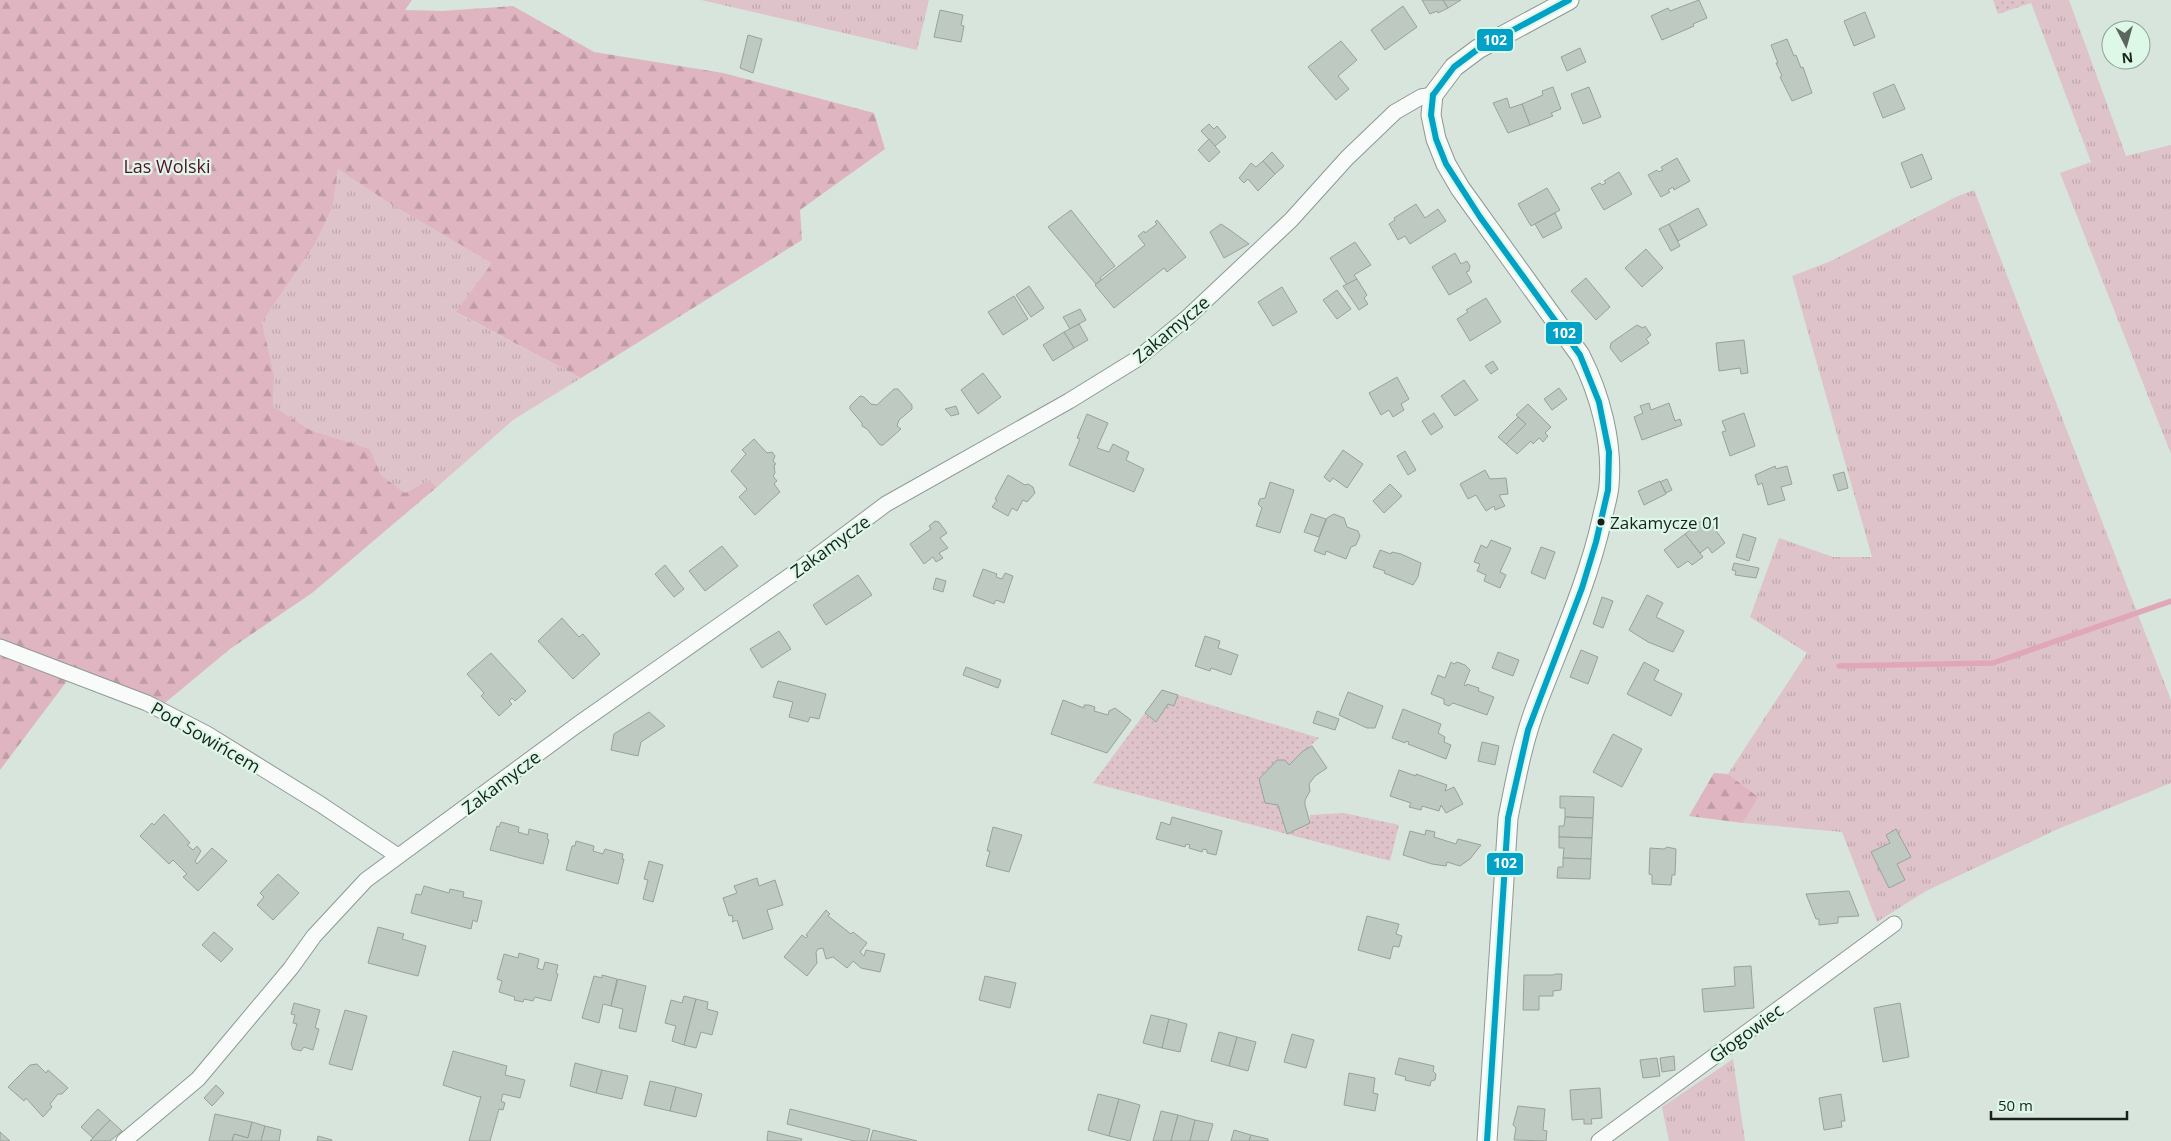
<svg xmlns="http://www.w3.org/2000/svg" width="2171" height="1141" font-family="'Open Sans',sans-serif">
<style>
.grass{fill:url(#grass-tufts)}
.forest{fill:url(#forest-firs)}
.garden{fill:url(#garden-dots)}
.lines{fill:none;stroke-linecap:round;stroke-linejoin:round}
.stream{stroke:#dfa7b9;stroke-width:5.5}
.building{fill:#bec9c2;stroke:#97a29b}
.minor-casing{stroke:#8d9992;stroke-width:17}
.tertiary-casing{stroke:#8d9992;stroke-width:21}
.minor{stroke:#f9fbfa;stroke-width:15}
.tertiary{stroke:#f9fbfa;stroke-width:19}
.bus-1-casing{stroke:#def8e8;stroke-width:10}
.bus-1{stroke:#01a2c5;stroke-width:6}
.bus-dot{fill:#18221c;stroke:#def8e8;stroke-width:2}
.labels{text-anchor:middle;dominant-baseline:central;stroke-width:4.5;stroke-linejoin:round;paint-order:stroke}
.bus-label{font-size:17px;fill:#18221c;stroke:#def8e8;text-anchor:start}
.park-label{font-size:18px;fill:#590c30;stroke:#def8e8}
.street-label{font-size:18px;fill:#18221c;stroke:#def8e8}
.line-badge{stroke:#def8e8;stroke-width:2}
.badge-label{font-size:14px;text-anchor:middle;font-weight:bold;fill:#fff}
</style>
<defs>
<pattern id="grass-tufts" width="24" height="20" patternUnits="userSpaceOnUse" patternTransform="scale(1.25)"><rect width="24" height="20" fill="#dfc3ca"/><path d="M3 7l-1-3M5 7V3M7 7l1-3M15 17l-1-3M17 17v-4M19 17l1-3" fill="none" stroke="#bfa7ad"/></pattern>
<pattern id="forest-firs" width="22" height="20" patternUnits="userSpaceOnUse" patternTransform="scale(1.25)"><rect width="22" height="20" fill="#deb5c1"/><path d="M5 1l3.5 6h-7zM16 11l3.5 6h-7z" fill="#be9ba5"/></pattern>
<pattern id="garden-dots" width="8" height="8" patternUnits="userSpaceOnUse" patternTransform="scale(1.25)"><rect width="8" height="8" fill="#dfc3ca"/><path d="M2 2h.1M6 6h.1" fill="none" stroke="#bfa7ad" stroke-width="1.8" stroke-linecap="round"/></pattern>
</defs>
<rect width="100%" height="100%" fill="#d7e5dc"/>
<g class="grass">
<polygon points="701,0 929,0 917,50"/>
<polygon points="2030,0 2069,0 2126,156 2171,145 2171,454 2060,173 2091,162"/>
<polygon points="338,169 493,263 457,313 581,378 513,420 437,487 429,480 405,493 381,475 370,449 310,430 273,406 274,375 262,322 315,244 333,206"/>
<polygon points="1974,190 2171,700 2171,783 2058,829 1926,891 1877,922 1842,832 1743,823 1757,797 1728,774 1807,653 1750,617 1779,538 1833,557 1872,557 1792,276 1831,261 1956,197"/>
<polygon points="1733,1059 1745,1141 1669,1141 1662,1107"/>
</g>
<g class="forest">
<polygon points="0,0 412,0 405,10 442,11 513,6 594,52 723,73 874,113 885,149 800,210 802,240 581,378 456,312 492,263 393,205 338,169 333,206 315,244 262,322 274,375 273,406 310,430 370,449 381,475 405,493 429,480 437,487 312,593 230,649 160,707 67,681 0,770"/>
<polygon points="1714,773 1728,774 1758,797 1743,823 1689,816"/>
</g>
<g class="garden">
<polygon points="1993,0 2030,0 2031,3 1998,14"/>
<polygon points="1178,695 1319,738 1289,765 1310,823 1310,815 1344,813 1399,825 1390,861 1093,783 1145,713 1156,722 1168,704 1174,706"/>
</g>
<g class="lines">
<polyline class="stream" points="1839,666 1993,663 2171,601"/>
</g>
<g class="building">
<polygon points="1422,0 1443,0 1448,8 1438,13 1437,11 1430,14"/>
<polygon points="1443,0 1461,0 1448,8"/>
<polygon points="1699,0 1707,18 1693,24 1694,26 1662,40 1651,16 1668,8 1670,11"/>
<polygon points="1403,6 1417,27 1385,50 1371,30"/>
<polygon points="940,10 963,15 961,25 964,26 961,42 934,37"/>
<polygon points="1865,12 1875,37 1854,46 1844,21"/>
<polygon points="748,35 762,39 753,73 740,68"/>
<polygon points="1787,39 1794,56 1796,55 1801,68 1803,67 1812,93 1792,101 1780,77 1782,76 1776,63 1778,63 1771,45"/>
<polygon points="1341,41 1357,60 1338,76 1349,89 1336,100 1308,67"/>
<polygon points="1580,48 1586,62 1567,71 1561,57"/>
<polygon points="1894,84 1905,109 1883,118 1873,93"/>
<polygon points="1553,87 1561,109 1551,113 1553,116 1530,125 1522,104 1543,95 1542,91"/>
<polygon points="1589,87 1601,117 1583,124 1571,94"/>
<polygon points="1507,98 1510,108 1522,104 1530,125 1508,133 1493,103"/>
<polygon points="1209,124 1214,129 1217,126 1226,137 1215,146 1201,131"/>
<polygon points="1209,139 1220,152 1209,162 1198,150"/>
<polygon points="1272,152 1284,166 1275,174 1263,161"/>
<polygon points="1922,154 1932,179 1911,188 1901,163"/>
<polygon points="1677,158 1690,181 1674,190 1673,187 1668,190 1670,192 1661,197 1648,175 1657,170 1659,172 1663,170 1661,167"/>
<polygon points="1263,161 1275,174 1258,191 1248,179 1244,183 1239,178 1251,163 1256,167"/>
<polygon points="1619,172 1632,194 1604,210 1591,188 1600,183 1602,185 1606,183 1604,181"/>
<polygon points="1547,188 1560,210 1531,226 1518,204"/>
<polygon points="1416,204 1425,218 1438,209 1446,221 1410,244 1405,236 1398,240 1389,224 1395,220 1394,218"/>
<polygon points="1698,208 1707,225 1678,241 1669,224"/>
<polygon points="1071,210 1115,266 1100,278 1101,280 1096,284 1048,227"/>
<polygon points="1555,213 1562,228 1543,238 1535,224"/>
<polygon points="1157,220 1186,257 1167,272 1164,268 1114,308 1095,285 1145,245 1138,236 1144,231 1145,233 1157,224 1155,222"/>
<polygon points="1221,224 1230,230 1249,244 1224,258 1210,232"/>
<polygon points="1669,224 1680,246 1671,251 1659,229"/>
<polygon points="1355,242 1371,265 1354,275 1357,279 1347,285 1330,258"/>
<polygon points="1646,249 1663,268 1642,287 1625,268"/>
<polygon points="1455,253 1461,264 1467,261 1470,266 1469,271 1466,272 1472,282 1449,295 1432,267"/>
<polygon points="1586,278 1610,307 1596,320 1571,291"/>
<polygon points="1357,279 1367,295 1364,298 1368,304 1359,310 1343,286"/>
<polygon points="1029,286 1044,308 1031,317 1016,295"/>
<polygon points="1282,287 1297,312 1273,326 1258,302"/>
<polygon points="1337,290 1351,309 1337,319 1323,300"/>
<polygon points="1014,296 1028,319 1003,335 988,312"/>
<polygon points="1486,298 1501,322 1470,341 1457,319 1468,312 1466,310"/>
<polygon points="1080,309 1086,320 1070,329 1063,317"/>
<polygon points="1079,324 1088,340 1074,348 1064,332"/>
<polygon points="1637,325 1643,328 1645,326 1651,335 1646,339 1649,343 1621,362 1610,348 1611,343"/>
<polygon points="1064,332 1074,348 1053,361 1043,345"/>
<polygon points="1744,340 1748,373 1741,374 1740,368 1719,371 1716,343"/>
<polygon points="1493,361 1498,369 1491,374 1485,366"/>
<polygon points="983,373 1001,397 978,414 961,390"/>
<polygon points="1397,377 1409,399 1401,404 1404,410 1393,417 1389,410 1381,415 1369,393"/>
<polygon points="1464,380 1478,400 1455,416 1441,396"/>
<polygon points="1559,388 1567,399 1552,410 1544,399"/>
<polygon points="894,389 898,389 912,405 912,409 899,420 897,426 901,429 883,445 880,445 867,429 862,426 862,423 850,409 850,406 860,396 864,397 871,404 877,405"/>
<polygon points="1649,403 1651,410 1669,403 1675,421 1680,419 1682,425 1642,440 1634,417 1643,413 1640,406"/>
<polygon points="1528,404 1551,427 1545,433 1548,436 1543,442 1539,438 1533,444 1531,441 1517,454 1506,444 1526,424 1516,415"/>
<polygon points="956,406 959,414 951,416 945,409"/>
<polygon points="1434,413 1443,427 1431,435 1422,421"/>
<polygon points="1744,413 1755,446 1730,456 1722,432 1726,431 1722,421"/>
<polygon points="1087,414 1108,423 1097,448 1109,452 1113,444 1129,452 1126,460 1144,469 1134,492 1069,465 1080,439 1077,438"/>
<polygon points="1518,417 1526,424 1506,444 1498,437"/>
<polygon points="754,439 767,453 772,452 775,456 773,461 776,464 774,465 775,473 773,476 777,481 774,484 780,492 755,515 739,497 747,489 731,471 746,454 742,450"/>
<polygon points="1343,450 1363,464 1347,488 1333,478 1330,482 1324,477"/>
<polygon points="1405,451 1416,470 1408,475 1397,456"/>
<polygon points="1775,466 1776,469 1787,466 1792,484 1781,487 1785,500 1768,505 1762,483 1758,485 1755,475"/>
<polygon points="1485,470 1490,479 1506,478 1508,494 1499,495 1505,506 1495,510 1494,506 1486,511 1476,495 1468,499 1460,484"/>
<polygon points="1844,472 1848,488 1838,491 1833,475"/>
<polygon points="1008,475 1025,485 1028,484 1033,487 1035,493 1027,502 1023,500 1017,511 1012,508 1008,516 992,507 997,500 995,499"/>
<polygon points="1667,479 1672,490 1666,493 1660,482"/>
<polygon points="1660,481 1666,494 1644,505 1638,491"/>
<polygon points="1270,482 1294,490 1280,533 1256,526 1262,508 1258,504 1260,499 1265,498"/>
<polygon points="1390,484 1402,496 1384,513 1373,501"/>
<polygon points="1311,514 1326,519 1319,537 1304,532"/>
<polygon points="1334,514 1344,518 1347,527 1358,531 1360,536 1356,545 1351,547 1346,559 1326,551 1325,555 1314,551 1327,518"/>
<polygon points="1706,517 1725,543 1712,553 1708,547 1700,553 1685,534"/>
<polygon points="935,521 939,522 947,533 940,538 948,548 939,553 943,558 936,562 933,557 924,564 910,544 931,529 929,526"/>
<polygon points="1685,534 1703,557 1692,565 1688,561 1678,568 1664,550"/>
<polygon points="1743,534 1756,538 1749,561 1736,557"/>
<polygon points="1491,540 1511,548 1500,572 1506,575 1500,588 1484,581 1486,575 1477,571 1480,564 1474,562 1481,545 1487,548"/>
<polygon points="722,546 738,566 705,591 689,571"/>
<polygon points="1541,547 1555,552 1545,579 1531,573"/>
<polygon points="1380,550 1391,554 1392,552 1401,554 1421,563 1418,577 1413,585 1384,573 1385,571 1373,567"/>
<polygon points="1734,563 1759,568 1756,578 1735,575 1736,571 1732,570"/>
<polygon points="665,565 684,589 674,597 655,574"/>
<polygon points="983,569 997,574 996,577 1002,579 1005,573 1013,576 1004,603 996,600 994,604 973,596"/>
<polygon points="858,575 872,595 826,625 813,605"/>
<polygon points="936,578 946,581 943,592 933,589"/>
<polygon points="1647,595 1663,603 1656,617 1684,631 1673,652 1648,642 1629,630"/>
<polygon points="1602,597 1613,601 1603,628 1593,624"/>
<polygon points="562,618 579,637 583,634 600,654 573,679 538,641"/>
<polygon points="779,631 791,649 762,668 750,649"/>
<polygon points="1205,636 1220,641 1218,648 1238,655 1231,675 1211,668 1210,671 1195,666"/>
<polygon points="1581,650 1598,657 1588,684 1570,677"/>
<polygon points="1498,652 1519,660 1513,676 1492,668"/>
<polygon points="491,653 526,691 515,701 512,698 509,701 512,704 499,716 481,696 484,693 467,674"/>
<polygon points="1451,662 1454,664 1457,662 1465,665 1470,670 1464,685 1466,686 1467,684 1479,688 1478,691 1494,697 1487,715 1453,703 1449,706 1444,704 1444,699 1431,694 1438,675 1445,678"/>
<polygon points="1644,662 1659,670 1654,680 1682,694 1671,716 1627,694"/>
<polygon points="966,667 1001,680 998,688 963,675"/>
<polygon points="778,681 826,694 819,719 810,717 808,722 789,717 793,702 773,697"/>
<polygon points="1162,690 1178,695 1174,706 1168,704 1156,722 1145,713"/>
<polygon points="1348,692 1383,706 1375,728 1367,728 1339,715"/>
<polygon points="1063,700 1084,708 1084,705 1089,705 1095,707 1094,711 1108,715 1109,711 1115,708 1131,720 1107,753 1051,734"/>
<polygon points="1403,709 1441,724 1438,733 1445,737 1444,742 1451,745 1446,759 1408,744 1409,742 1406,741 1405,743 1392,738"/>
<polygon points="1317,711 1339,719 1335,730 1313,723"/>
<polygon points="649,712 665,726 641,742 638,756 611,750 614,734"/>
<polygon points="1613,734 1642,749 1622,787 1593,772"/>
<polygon points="1482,742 1499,746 1495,765 1478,761"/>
<polygon points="1312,746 1327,768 1315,776 1309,784 1310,791 1305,800 1305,805 1310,823 1287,834 1278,805 1265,803 1259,779 1277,760 1285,760 1289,765 1303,751"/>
<polygon points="1399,770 1416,776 1416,774 1447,785 1445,791 1454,787 1463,804 1446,813 1441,805 1439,811 1422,806 1421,810 1409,807 1411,803 1390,796"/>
<polygon points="1560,796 1594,797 1593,818 1565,817 1565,808 1560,808"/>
<polygon points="164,814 190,843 187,845 193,850 197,846 201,851 195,861 197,864 212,848 227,861 198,891 183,877 187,874 173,860 169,864 140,836 152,823 154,825"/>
<polygon points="1172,817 1222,831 1216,855 1207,853 1207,850 1203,849 1202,852 1189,848 1190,845 1186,844 1185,847 1156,839 1161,822 1170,825"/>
<polygon points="1565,817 1593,818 1592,838 1559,837 1559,826 1564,826"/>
<polygon points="501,822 519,827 518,832 528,835 529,829 548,834 547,839 549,840 543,864 490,850 497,826 499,827"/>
<polygon points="993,827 1022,835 1009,872 986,866 990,851 987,851"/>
<polygon points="1896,829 1911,857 1897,864 1905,880 1889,888 1871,852 1890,843 1886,835"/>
<polygon points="1426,830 1435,832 1434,837 1456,844 1458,839 1481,845 1470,859 1460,866 1447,862 1446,866 1432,864 1403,855 1410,831 1425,835"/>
<polygon points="1559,837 1592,838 1591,859 1563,858 1564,848 1559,848"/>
<polygon points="576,841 594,846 593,851 603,854 605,849 623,854 622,859 624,859 618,884 566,870 572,846 575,846"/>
<polygon points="1667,847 1676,849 1675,875 1672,875 1671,885 1652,884 1652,875 1649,874 1650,848 1664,849"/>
<polygon points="1563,858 1591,859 1590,879 1557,878 1558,867 1563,867"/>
<polygon points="649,861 663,865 653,902 643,899 648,880 644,879"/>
<polygon points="278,874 299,893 273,920 257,905 264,897 260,893"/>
<polygon points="757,878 759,886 775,880 783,905 767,910 773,929 743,939 737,920 732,922 733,920 732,915 729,916 723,898 737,893 734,886"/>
<polygon points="424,886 449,893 450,889 464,892 463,897 482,901 477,922 473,920 471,929 411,913 416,894 421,895"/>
<polygon points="1849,891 1859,916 1838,917 1838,923 1819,925 1819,919 1816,919 1806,894"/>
<polygon points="826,910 830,914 828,916 851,934 853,932 867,943 860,952 864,956 866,950 885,954 880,972 861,968 853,961 847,968 833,957 826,959 823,948 818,949 816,952 817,963 807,976 784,957 802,935 806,938 808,936 806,935"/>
<polygon points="1367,916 1399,924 1396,934 1402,936 1399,947 1393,946 1390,959 1358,950"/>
<polygon points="378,927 404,934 402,939 426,946 418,976 368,963"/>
<polygon points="214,932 233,949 221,962 202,945"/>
<polygon points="519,953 539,959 537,968 543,970 545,962 558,965 556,973 558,974 551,1001 535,997 533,1001 524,999 523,1002 514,1000 515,997 499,992 502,981 497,979 504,954 518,958"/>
<polygon points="1751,966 1754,1008 1704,1012 1702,989 1735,986 1734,967"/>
<polygon points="1555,974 1562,974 1561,990 1553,991 1553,996 1539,996 1539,1010 1523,1010 1524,975 1553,975"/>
<polygon points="602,975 617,979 611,1006 603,1004 599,1023 582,1018 594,976 602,978"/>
<polygon points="985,976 1016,983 1010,1008 979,1000"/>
<polygon points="618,979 646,986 636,1032 619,1028 623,1009 611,1006"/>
<polygon points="684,996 696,999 684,1045 672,1041 676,1026 665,1023 671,1000 682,1003"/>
<polygon points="696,999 708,1002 707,1009 718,1012 712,1035 701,1032 696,1048 684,1045"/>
<polygon points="294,1003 320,1010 315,1028 319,1029 313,1050 304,1047 301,1051 293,1049 291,1044 297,1024 293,1023 295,1015 291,1014"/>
<polygon points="1900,1003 1909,1057 1883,1062 1874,1008"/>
<polygon points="345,1010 367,1016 352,1070 329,1064"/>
<polygon points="1151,1015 1169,1019 1162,1048 1143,1043"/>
<polygon points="1169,1019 1187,1024 1180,1052 1162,1048"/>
<polygon points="1219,1032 1237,1037 1229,1066 1211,1061"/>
<polygon points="1292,1034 1314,1040 1306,1068 1284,1062"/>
<polygon points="1237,1037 1256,1042 1248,1071 1229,1066"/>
<polygon points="453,1051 507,1066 505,1075 525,1080 520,1098 503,1094 501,1101 505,1103 503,1110 499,1109 490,1141 469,1141 481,1096 479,1097 443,1085"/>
<polygon points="1674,1056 1675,1070 1662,1072 1660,1058"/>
<polygon points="1399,1058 1434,1066 1433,1071 1436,1074 1435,1080 1431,1081 1430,1086 1405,1080 1406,1077 1395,1074"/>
<polygon points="1657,1058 1660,1076 1643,1078 1640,1060"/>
<polygon points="575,1063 602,1070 596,1093 570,1086"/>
<polygon points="37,1064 46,1073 48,1070 68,1088 62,1094 58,1094 50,1104 52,1107 43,1117 26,1098 24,1101 8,1087 30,1065"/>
<polygon points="602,1070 628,1076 622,1099 596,1093"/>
<polygon points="1349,1073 1375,1078 1373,1093 1378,1094 1375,1111 1344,1105"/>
<polygon points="650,1081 676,1087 670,1111 644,1105"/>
<polygon points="216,1085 224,1093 212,1106 204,1098"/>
<polygon points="676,1087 702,1094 696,1117 670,1111"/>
<polygon points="1600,1088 1602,1118 1591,1119 1592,1124 1584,1124 1584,1119 1572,1120 1570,1090"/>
<polygon points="1098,1094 1119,1099 1109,1136 1088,1130"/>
<polygon points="1841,1094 1845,1121 1841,1121 1842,1127 1824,1130 1819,1098"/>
<polygon points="1119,1099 1140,1105 1130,1141 1109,1136"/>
<polygon points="1518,1106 1545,1109 1543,1130 1547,1131 1546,1141 1514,1140 1516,1128 1513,1125"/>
<polygon points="98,1109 110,1120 93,1138 81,1127"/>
<polygon points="790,1109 870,1129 867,1141 854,1141 787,1124"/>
<polygon points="1161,1111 1178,1115 1171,1141 1153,1141"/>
<polygon points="215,1114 252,1122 248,1138 234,1134 232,1141 209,1141"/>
<polygon points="1178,1115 1195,1120 1190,1141 1171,1141"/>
<polygon points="110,1120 122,1131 110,1141 90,1141"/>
<polygon points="1195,1120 1213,1124 1208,1141 1190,1141"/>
<polygon points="252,1122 265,1126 261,1141 232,1141 234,1134 248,1138"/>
<polygon points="265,1126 281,1130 279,1141 261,1141"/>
<polygon points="873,1130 917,1141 870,1141"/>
<polygon points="1234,1130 1251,1135 1249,1141 1231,1141"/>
<polygon points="768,1131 802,1139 801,1141 767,1141"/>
<polygon points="0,1132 10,1141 0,1141"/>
<polygon points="1251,1135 1268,1139 1268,1141 1249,1141"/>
<polygon points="318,1136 332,1140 332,1141 317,1141"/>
</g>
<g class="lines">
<defs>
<g id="minor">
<polyline points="0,647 147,703 207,734 320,804 398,856"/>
<polyline points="124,1141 198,1079 291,968 314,936 366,880 577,725 794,573 886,504 1069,401 1137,359 1188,317 1291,220 1347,158 1395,112 1421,97 1433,95"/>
<polyline points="1599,1141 1894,924"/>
</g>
<path id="tertiary" d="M1487,1141L1508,818C1516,778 1523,739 1538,701C1561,641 1588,582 1602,519C1604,509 1608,497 1609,486C1613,442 1600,394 1580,355L1460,188L1446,164L1436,139L1431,115L1433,95L1454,67L1478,49L1569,0"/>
</defs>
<use href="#minor" class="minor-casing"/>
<use href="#tertiary" class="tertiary-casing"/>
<use href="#minor" class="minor"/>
<use href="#tertiary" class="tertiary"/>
<defs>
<g id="bus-1">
<polyline points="1433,95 1431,115 1436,139 1446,164 1480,217 1580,355 1599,402 1609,452 1608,490 1596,542 1582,588 1528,730 1508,818 1487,1141"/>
<polyline points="1433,95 1454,67 1478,49 1569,0"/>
</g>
</defs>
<use href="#bus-1" class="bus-1-casing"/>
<use href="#bus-1" class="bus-1"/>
</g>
<circle class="bus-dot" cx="1601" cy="522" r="4.5"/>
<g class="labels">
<g class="bus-label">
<text x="1610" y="522">Zakamycze 01</text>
</g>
<g class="park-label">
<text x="167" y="166">Las Wolski</text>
</g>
<g class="street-label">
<text transform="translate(1171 329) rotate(-40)">Zakamycze</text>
<text transform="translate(830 546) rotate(-36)">Zakamycze</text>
<text transform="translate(206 737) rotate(30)">Pod Sowińcem</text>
<text transform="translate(501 782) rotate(-37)">Zakamycze</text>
<text transform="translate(1746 1033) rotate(-36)">Głogowiec</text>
</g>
</g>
<g class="line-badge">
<rect x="1476" y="28" width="38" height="24" rx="5" fill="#01a2c5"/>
<rect x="1545" y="321" width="38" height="24" rx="5" fill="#01a2c5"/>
<rect x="1486" y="852" width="38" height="24" rx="5" fill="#01a2c5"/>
</g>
<g class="badge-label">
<text x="1495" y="45">102</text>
<text x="1564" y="338">102</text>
<text x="1505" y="868">102</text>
</g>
<g transform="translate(2126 45) rotate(174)"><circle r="24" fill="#def8e8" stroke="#8fa296"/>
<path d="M0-4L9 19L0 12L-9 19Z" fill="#5b665f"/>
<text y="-8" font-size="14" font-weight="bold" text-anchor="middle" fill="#18221c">N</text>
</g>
<path d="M1991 1111v8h136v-8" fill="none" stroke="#18221c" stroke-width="2.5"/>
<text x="1998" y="1111" font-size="15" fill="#18221c" stroke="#def8e8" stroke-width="4" paint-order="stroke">50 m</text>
</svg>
